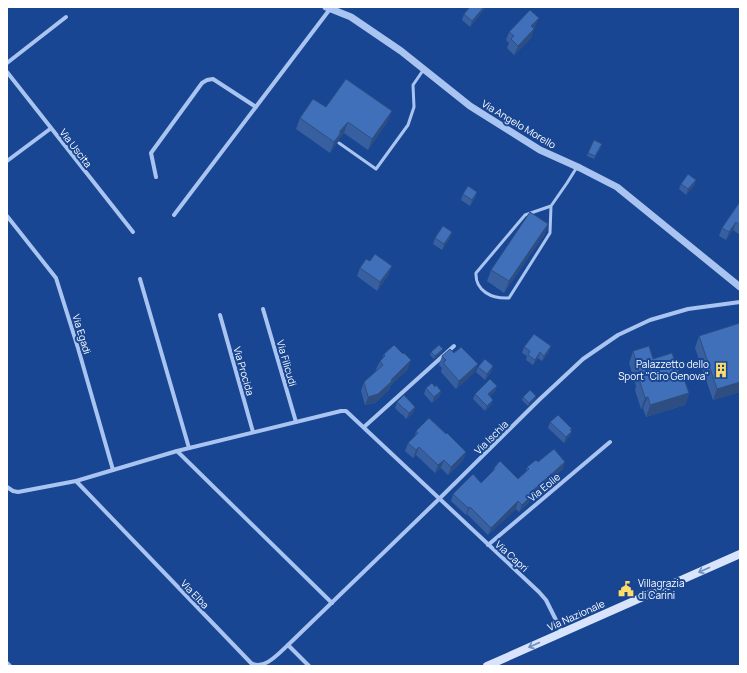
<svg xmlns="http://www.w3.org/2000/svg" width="747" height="673" font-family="Manrope,sans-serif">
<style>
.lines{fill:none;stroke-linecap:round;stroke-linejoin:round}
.service{stroke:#a9c4f0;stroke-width:3}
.minor{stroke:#a9c4f0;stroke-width:4}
.tertiary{stroke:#a9c4f0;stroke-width:7}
.secondary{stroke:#d7e4fb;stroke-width:8}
.wall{fill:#3860a0}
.shaded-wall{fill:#2e4e82}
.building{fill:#4170ba;stroke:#2e4e82}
.oneway{stroke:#6e8dc2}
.labels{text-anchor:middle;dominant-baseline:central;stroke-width:4;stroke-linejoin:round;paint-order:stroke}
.street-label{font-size:10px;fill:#fff;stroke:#184693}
.poi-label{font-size:10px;fill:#fff;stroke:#184693;text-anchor:end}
</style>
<rect width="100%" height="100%" fill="#184693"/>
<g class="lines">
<g class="service">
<polyline points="339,143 376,169 408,125 414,107 413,85 424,69"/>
<path d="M551,206L525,215L476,273C475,291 492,299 509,298L550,233L551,206L567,183L577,167"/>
</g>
<g class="minor">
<polyline points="7,63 66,17"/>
<polyline points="7,72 133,232"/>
<polyline points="7,161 50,129"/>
<polyline points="156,177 151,153 202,83 207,80 213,79 256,107"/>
<polyline points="174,215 330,9"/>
<polyline points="7,216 56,278 78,348 113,470"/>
<polyline points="140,279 189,448"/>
<polyline points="263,309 296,422"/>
<polyline points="220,315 253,432"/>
<polyline points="364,427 454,346"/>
<polyline points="177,451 332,603"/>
<path d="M76,481L251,663C264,671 279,653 288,645L309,666"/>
<polyline points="7,487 13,491 18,492 76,481 177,451 341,411 346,411 539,592 546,600 562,632"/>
<polyline points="488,545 610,442"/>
<polyline points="288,645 439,499 540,399 583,359 618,335 650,320 688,309 740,302"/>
<polyline points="7,663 10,666"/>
</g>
<polyline class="tertiary" points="326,7 351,17 401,51 470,106 540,150 580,168 617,187 740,287"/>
<polyline class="secondary" points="487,666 740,554"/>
</g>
<g class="wall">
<polygon points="486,7 470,27 462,20 464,14"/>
<polygon points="535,27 534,29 531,38 514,55 507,48 509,43 506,40 509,32"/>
<polygon points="326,107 388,121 368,150 344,133 338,140 336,144 330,153 296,129 300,118"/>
<polygon points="601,147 594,159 587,156 588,153"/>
<polygon points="696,180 694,186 686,195 679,189 681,184"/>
<polygon points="477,192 475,198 470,206 461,200 463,194"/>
<polygon points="740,203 740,235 733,230 726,240 719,236 722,228"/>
<polygon points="548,224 544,235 504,293 487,281 491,270"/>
<polygon points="435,238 450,238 442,250 433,244"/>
<polygon points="360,268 389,274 377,291 357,276"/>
<polygon points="740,323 740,392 713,400 695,348 699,336"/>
<polygon points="524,347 549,352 542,361 538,358 533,365 526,360 527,356 522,353"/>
<polygon points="633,351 653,359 680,376 689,393 685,405 646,417 643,408 641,409 635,390 636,386 629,363"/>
<polygon points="431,352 442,352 434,359 430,355"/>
<polygon points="454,353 475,372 456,389 441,372 441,371 442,368 439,365 442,356"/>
<polygon points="384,354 408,369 390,386 389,390 375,403 365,405 361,391 364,382 377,370 376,369 380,361 382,359"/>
<polygon points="493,366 491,372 485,380 476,372 478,367"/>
<polygon points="497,386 495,391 490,396 493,400 491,405 485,411 473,399 475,394"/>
<polygon points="435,387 441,391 439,397 432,403 424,394 426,388"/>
<polygon points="536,396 535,399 528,406 522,400 523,397"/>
<polygon points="397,402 415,407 413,413 406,419 402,414 402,415 395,408"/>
<polygon points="550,422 572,431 569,437 564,443 548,428"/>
<polygon points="416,431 446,434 466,452 463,460 448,475 441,468 435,473 416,455 413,458 405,451 408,443 415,436"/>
<polygon points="538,462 563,469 532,495 530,501 519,512 516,509 488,535 467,514 466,515 451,501 453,494 481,483 492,472 494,468 518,479 526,472 527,467"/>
</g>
<g class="shaded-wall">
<polygon points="484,7 486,7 470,27 472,21"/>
<polygon points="539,18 535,27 528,35 531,26"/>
<polygon points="534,29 531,38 514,55 518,46"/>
<polygon points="392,111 388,121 368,150 372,139"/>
<polygon points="348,122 344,133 338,140 336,144 330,153 334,142 340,131"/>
<polygon points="696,180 694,186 686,195 688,189"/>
<polygon points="477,192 475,198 470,206 472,200"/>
<polygon points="736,222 733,230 726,240 729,232"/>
<polygon points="548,224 544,235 504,293 509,281"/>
<polygon points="452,232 450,238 442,250 444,244"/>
<polygon points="392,266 389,274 377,291 380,282"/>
<polygon points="551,346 549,352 542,361 544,356"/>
<polygon points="443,349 442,352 434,359 435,356"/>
<polygon points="540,352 538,358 533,365 535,360"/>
<polygon points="411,360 408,369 390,386 389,390 375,403 365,405 368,397 391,380"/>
<polygon points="478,364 475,372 456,389 459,381"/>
<polygon points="493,366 491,372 485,380 487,374"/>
<polygon points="740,382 740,392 713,400 717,389"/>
<polygon points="497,386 495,391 486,400 488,394"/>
<polygon points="441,391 439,397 432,403 434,397"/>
<polygon points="689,393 685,405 646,417 650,405"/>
<polygon points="536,396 535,399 528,406 529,403"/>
<polygon points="648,397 643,408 641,409 645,398"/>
<polygon points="493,400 491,405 485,411 487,406"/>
<polygon points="415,407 413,413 406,419 409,413"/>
<polygon points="572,429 569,437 564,443 566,437"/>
<polygon points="419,447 416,455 413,458 416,450"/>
<polygon points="466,452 463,460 448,475 451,467"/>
<polygon points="444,460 441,468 435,473 438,465"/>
<polygon points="565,462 563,469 532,495 530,501 519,512 522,505 531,492"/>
<polygon points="518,501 516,509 488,535 491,528"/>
<polygon points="470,507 467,514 466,515 468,508"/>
</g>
<g class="building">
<polygon points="470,7 484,7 472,21 464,14"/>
<polygon points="530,10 539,18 531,26 534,29 518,46 511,39 514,36 509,32"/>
<polygon points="346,79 392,111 372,139 348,122 340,131 340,134 334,142 300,118 313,99 326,107"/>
<polygon points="594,140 602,144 595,156 588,153"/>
<polygon points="688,174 696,180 688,189 681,184"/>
<polygon points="468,186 477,192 472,200 463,194"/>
<polygon points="739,203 740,203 740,225 736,222 729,232 722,228"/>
<polygon points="530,212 548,224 509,281 491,270"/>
<polygon points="443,226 452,232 444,244 435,238"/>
<polygon points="375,254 392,266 380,282 360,268 366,259 370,261"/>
<polygon points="740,323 740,382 717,389 699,336"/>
<polygon points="534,334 551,346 544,356 540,352 535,360 528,355 530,351 524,347"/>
<polygon points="394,345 403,354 404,353 411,360 391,380 392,381 378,394 368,397 364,382 383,365 380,361 385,356 384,354"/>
<polygon points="439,345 443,349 435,356 431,352"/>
<polygon points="649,346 653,359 672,353 680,376 683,376 689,393 650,405 648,397 645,398 639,379 641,378 633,351"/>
<polygon points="461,347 478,364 459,381 444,364 444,362 446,360 442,356 450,349 454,353"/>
<polygon points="485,359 493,366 487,374 478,367"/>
<polygon points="490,379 497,386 488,394 493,400 487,406 475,394"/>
<polygon points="432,383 435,387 436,385 441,391 434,397 426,388"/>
<polygon points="530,390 536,396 529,403 523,397"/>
<polygon points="404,395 415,407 409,413 405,409 404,409 397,402"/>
<polygon points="558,415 572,429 570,430 572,431 566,437 550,422"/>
<polygon points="429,418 446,434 447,433 466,452 451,467 444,460 438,465 419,447 416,450 408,443 418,433 416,431"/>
<polygon points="554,449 565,462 531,492 533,494 522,505 518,501 491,528 470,507 468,508 453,494 473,474 481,483 495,469 494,468 500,461 518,479 529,469 527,467 536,460 538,462"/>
</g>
<defs><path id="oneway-shaft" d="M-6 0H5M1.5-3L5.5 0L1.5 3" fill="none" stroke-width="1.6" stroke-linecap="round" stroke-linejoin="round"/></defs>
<g class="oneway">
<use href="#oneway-shaft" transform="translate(704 570) rotate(156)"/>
<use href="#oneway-shaft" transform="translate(534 645) rotate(156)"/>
</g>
<defs>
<symbol id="building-bare" viewBox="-9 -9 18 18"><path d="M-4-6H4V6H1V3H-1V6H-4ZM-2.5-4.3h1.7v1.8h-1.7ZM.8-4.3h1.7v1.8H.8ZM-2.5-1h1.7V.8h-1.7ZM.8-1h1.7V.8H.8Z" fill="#ffdd68" stroke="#184693" stroke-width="2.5" paint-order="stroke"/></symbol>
<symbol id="civic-bare" viewBox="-9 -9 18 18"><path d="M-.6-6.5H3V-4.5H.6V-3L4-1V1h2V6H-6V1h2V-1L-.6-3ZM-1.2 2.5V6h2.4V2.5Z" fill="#ffdd68" stroke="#184693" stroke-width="2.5" paint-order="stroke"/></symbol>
</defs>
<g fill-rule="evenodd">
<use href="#building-bare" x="710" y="359" width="22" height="22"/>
<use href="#civic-bare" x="615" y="578" width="22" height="22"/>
</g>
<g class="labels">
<g class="street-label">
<text transform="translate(519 124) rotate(31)">Via Angelo Morello</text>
<text transform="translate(76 148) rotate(52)">Via Uscita</text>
<text transform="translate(82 334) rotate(73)">Via Egadi</text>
<text transform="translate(287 363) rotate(74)">Via Filicudi</text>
<text transform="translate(244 371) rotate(74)">Via Procida</text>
<text transform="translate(491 437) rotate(-45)">Via Ischia</text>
<text transform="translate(544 487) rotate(-40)">Via Eolie</text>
<text transform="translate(512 556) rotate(42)">Via Capri</text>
<text transform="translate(195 594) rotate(46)">Via Elba</text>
<text transform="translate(576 615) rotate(-24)">Via Nazionale</text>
</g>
<g class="poi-label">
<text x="709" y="364">Palazzetto dello<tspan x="709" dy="12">Sport "Ciro Genova"</tspan></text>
<text x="638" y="583" text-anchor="start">Villagrazia<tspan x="638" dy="12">di Carini</tspan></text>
</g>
</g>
<rect width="747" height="673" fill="none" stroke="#ffffff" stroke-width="16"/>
</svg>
